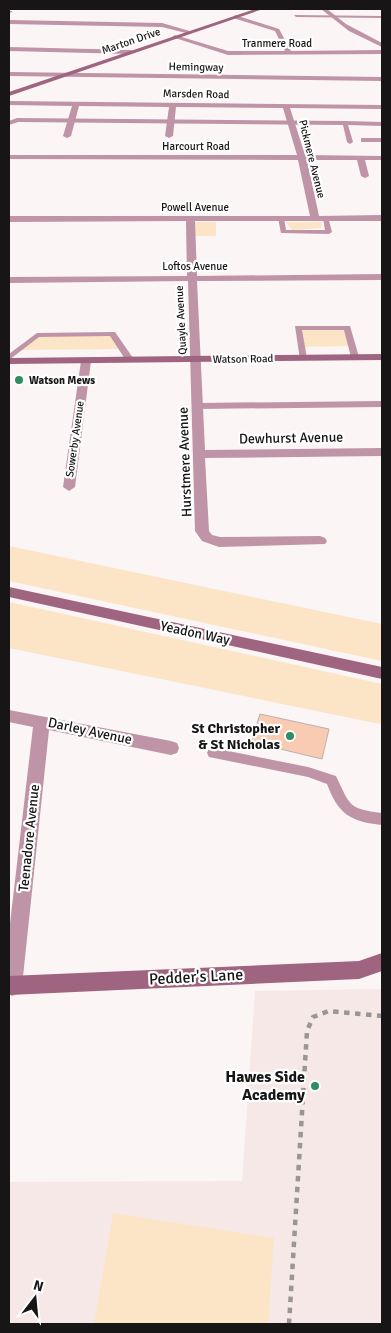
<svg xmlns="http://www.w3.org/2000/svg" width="391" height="1333" font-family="Signika,sans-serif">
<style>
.built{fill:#f7e8e8}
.green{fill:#fbe5c6}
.building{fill:#facbb3;stroke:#b7b3b0}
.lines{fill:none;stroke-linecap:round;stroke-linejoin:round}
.path{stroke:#9b9696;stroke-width:4.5;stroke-dasharray:5.5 5.5;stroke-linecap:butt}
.lane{fill:#be94a6;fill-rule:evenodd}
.street{fill:#be94a6;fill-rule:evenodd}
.secondary{fill:#9f647f;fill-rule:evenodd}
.poi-dot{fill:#2f8d64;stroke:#fff;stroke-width:2}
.labels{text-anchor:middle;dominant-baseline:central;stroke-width:4.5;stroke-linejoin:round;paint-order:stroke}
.far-street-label{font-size:11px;fill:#171515;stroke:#fff}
.far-poi-label{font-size:11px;font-weight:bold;fill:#171515;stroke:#fff;text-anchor:start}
.street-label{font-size:14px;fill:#171515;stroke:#fff}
.poi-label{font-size:14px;font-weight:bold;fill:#171515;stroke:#fff;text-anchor:end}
.near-street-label{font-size:16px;fill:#171515;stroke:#fff}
.near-poi-label{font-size:16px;font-weight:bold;fill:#171515;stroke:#fff;text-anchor:end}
</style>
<rect width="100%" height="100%" fill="#fbf5f5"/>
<polygon class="built" points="382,989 382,1324 9,1324 9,1182 242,1181 255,991"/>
<g class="green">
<polygon points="193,222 216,222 216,236 194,236"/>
<polygon points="286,222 322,222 321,228 292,230"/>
<polygon points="298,328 347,328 352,346 301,347"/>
<polygon points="112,334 122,349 18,350 37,335"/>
<polygon points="9,546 382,624 382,661 9,581"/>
<polygon points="9,602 382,684 382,720 380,724 9,648"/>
<polygon points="113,1213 274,1238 268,1324 94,1324"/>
</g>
<polygon class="building" points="260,714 329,729 322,759 251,742"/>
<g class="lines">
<polyline class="path" points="289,1324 307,1031 313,1017 329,1011 382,1016"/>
<g class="lane">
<polygon points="9,11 12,11 12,12 9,13"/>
<polygon points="294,15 382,16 382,18 296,17"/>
<polygon points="17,118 345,121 382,122 382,126 348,125 353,142 350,144 347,142 343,125 18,122 9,125 9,121"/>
<polygon points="281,216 284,218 286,230 325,230 323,218 328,217 332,232 329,234 281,233 278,218"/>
<polygon points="295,326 350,326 359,357 355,359 351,357 344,330 302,330 307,358 300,360"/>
<polygon points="112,332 115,332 133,358 133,362 127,362 110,336 39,337 9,360 9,354 37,333"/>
<polygon points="382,401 382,407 198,409 194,406 198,403"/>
<path d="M213,748L308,767L336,776C350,805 348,809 382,813V825C351,822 338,814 327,784L308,777L209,757L207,753L209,749Z"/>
</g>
<g class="street">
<polygon points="321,9 327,9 346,24 382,43 382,47 349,31"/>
<polygon points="235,15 279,29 291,51 382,50 382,54 228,55 172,37 175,35 228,51 285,51 275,31 233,18"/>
<polygon points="9,20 162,23 193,32 190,34 162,27 9,24"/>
<polygon points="9,47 131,50 134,52 131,54 9,51"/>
<polygon points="9,72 382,77 382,81 9,76"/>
<polygon points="9,101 382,105 382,109 290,108 305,155 382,156 382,160 365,160 369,176 365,178 361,176 357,160 307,160 319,216 382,215 382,221 195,221 197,276 382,274 382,280 197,281 205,450 382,448 382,456 205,458 209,531 212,535 220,537 320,536 325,538 327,541 325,544 219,547 202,541 195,531 188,281 9,283 9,277 187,276 186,221 9,222 9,216 310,216 298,160 9,159 9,155 297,155 283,108 176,107 173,136 169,138 165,136 169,107 79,106 71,136 67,138 63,136 72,106 9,105"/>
<rect x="361" y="138" width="21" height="4"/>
<polygon points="86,358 91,361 75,487 69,491 63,487 81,361"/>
<polygon points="9,710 171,741 177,743 179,748 177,753 171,755 49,730 22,986 19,993 12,996 9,994 9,932 33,727 9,722"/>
</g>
<g class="secondary">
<polygon points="255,9 263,9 9,96 9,92"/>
<polygon points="382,354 382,360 9,364 9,358"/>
<polygon points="9,587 382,667 382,679 9,597"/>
<polygon points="382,953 382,971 359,979 9,995 9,976 359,961"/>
</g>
</g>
<g class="poi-dot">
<circle cx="19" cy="380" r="5"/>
<circle cx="290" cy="736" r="5"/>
<circle cx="315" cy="1086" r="5"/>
</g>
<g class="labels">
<g class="far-street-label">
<text transform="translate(131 41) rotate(-19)">Marton Drive</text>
<text x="277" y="43">Tranmere Road</text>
<text transform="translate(196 67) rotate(1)">Hemingway</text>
<text transform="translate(196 94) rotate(1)">Marsden Road</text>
<text x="196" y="146">Harcourt Road</text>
<text transform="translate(312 159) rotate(76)">Pickmere Avenue</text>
<text x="195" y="207">Powell Avenue</text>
<text x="195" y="266">Loftos Avenue</text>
<text transform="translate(181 320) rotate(-93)">Quayle Avenue</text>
<text transform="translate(243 359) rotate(-1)">Watson Road</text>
<text transform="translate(75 439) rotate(-82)">Sowerby Avenue</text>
</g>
<g class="far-poi-label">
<text x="29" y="380">Watson Mews</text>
</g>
<g class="street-label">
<text transform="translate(291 438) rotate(-1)">Dewhurst Avenue</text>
<text transform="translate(185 462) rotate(-92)">Hurstmere Avenue</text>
<text transform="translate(195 633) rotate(12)">Yeadon Way</text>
<text transform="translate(90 731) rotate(12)">Darley Avenue</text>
<text transform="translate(29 838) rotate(-84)">Teenadore Avenue</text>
</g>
<g class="poi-label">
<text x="280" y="728">St Christopher<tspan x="280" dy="16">&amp; St Nicholas</tspan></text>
</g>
<g class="near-street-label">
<text transform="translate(196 977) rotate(-3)">Pedder's Lane</text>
</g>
<g class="near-poi-label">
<text x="305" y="1077">Hawes Side<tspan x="305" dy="18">Academy</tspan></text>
</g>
</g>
<rect width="391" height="1333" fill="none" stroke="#171515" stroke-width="20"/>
<g transform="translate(35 1298) rotate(16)" stroke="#ffffff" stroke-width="4" paint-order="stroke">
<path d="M0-4L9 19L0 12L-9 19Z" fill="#171515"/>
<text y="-8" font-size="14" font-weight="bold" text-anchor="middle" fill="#171515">N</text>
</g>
</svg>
